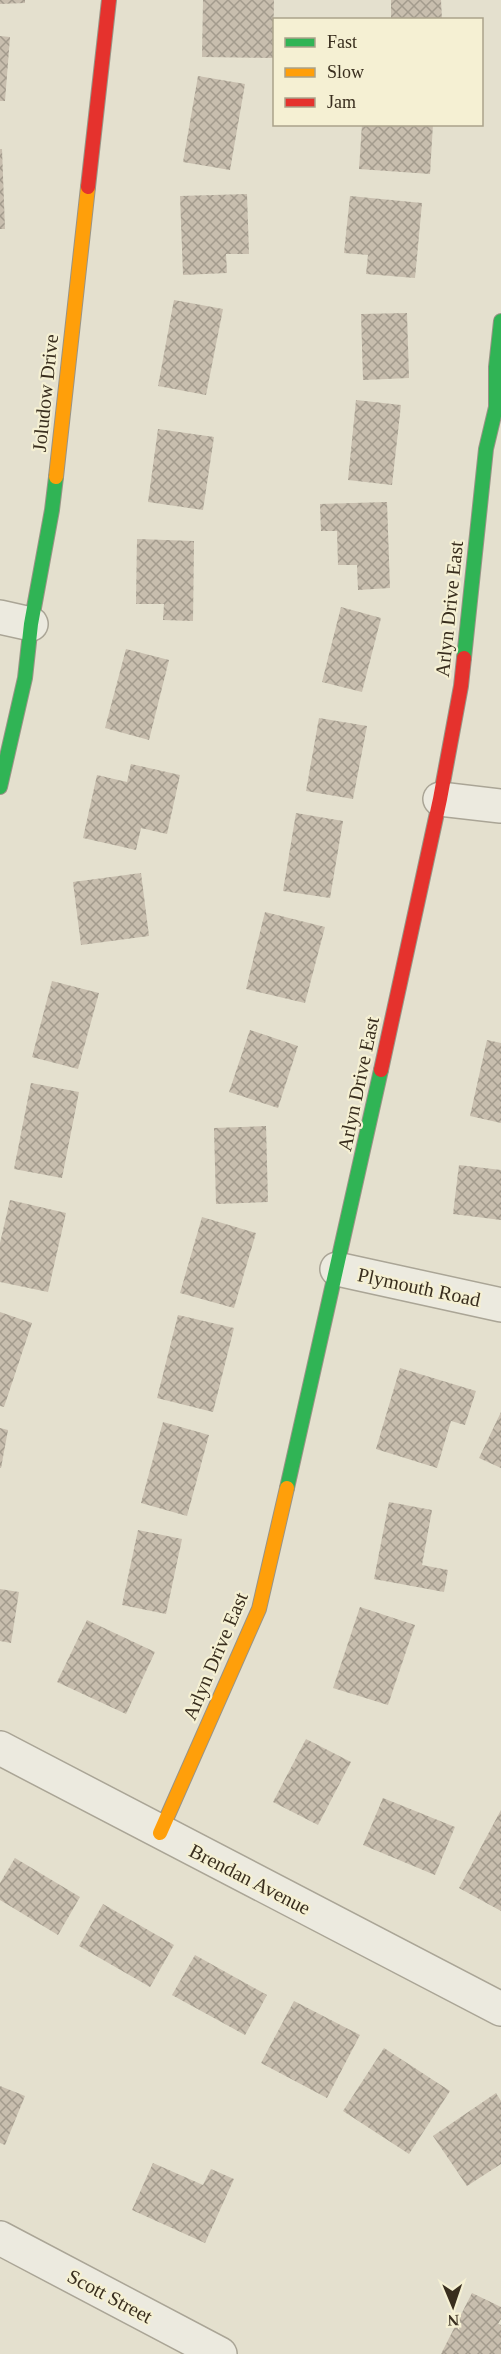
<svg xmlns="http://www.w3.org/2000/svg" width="501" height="2354" font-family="'Times New Roman',serif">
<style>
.building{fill:url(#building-cross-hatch)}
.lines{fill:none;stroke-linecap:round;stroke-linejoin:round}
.street-casing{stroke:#aaa596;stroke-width:36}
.fast-casing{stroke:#999486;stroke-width:16}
.slow-casing{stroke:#999486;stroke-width:16}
.jam-casing{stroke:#999486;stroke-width:16}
.street{stroke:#eceadf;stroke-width:33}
.fast{stroke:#30b455;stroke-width:14}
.slow{stroke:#ff9f0a;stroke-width:14}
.jam{stroke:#e5322d;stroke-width:14}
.labels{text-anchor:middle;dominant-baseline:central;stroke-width:4.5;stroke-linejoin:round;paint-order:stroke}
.street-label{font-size:20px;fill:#392e1e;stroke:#f5f0d3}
</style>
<defs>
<pattern id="building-cross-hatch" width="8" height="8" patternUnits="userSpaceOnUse" patternTransform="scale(1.5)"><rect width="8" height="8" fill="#c8beae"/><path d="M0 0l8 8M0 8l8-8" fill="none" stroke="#a39b8d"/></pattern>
</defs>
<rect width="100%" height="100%" fill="#e4e0ce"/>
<g class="building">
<polygon points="0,0 25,0 25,3 0,4"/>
<polygon points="203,0 274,0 273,58 202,57"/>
<polygon points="391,0 441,0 442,20 391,20"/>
<polygon points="0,36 10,37 5,101 0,101"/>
<polygon points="198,76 245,84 230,170 183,162"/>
<polygon points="362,124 433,124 430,174 359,169"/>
<polygon points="0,149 2,149 5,229 0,229"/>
<polygon points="247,194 249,254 226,254 227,273 183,275 180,196"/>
<polygon points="350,196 422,203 415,278 366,274 368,255 344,253"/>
<polygon points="174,300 223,309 206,395 158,386"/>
<polygon points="407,313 409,378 363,380 361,314"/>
<polygon points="356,400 401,405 392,485 348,480"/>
<polygon points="158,429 214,437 203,510 148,502"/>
<polygon points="387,502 390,588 358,590 357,565 338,565 337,531 321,531 320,504"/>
<polygon points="137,539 194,541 193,621 163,620 164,604 136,604"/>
<polygon points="341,607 381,618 362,692 322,682"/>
<polygon points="126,649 169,660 149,740 105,728"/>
<polygon points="319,718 367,726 353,799 306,791"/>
<polygon points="131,764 180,775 167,834 141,828 136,850 83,838 97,775 127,782"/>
<polygon points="296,813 343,821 330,898 283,891"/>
<polygon points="141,873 149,936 81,945 73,882"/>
<polygon points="265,912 325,927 305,1003 246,989"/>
<polygon points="52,981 99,993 78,1069 32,1057"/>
<polygon points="250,1030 298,1046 278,1108 229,1092"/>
<polygon points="487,1040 501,1043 501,1123 470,1116"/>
<polygon points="31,1083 79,1092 62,1178 14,1169"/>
<polygon points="266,1126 268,1202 216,1204 214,1128"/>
<polygon points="459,1165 501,1170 501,1220 453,1214"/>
<polygon points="10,1200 66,1213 48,1292 0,1282 0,1243"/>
<polygon points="202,1217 256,1233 234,1308 180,1293"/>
<polygon points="0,1312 32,1323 4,1407 0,1406"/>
<polygon points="178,1315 234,1328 213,1412 157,1398"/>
<polygon points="400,1368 476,1391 465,1425 451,1421 437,1468 376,1449"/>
<polygon points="501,1412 501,1468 479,1458"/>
<polygon points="163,1422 209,1435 187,1516 141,1503"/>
<polygon points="0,1428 8,1430 1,1468 0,1468"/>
<polygon points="389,1502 432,1510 422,1565 448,1570 444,1592 374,1579"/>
<polygon points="138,1530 182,1539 166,1614 122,1605"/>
<polygon points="0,1589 19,1592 11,1643 0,1641"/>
<polygon points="360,1607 415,1625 388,1705 333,1688"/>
<polygon points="87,1620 155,1652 126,1714 57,1682"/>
<polygon points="306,1739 351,1762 318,1825 273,1802"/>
<polygon points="383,1798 455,1827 435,1875 363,1845"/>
<polygon points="501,1810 501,1911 459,1888"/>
<polygon points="15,1858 80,1897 58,1935 0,1900 0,1883"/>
<polygon points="103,1904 174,1945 150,1987 79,1946"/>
<polygon points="195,1955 267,1995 245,2035 172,1995"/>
<polygon points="294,2001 360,2035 327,2098 261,2063"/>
<polygon points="384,2048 450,2091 409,2154 343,2111"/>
<polygon points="0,2086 25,2096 5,2145 0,2143"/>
<polygon points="496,2093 501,2101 501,2164 467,2186 433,2136"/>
<polygon points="153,2163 203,2185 211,2169 234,2179 205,2243 132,2210"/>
<polygon points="472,2293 501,2307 501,2319 498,2324 501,2325 501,2354 441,2354"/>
</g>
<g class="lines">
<defs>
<g id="street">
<polyline points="0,617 31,624"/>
<polyline points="440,799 501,806"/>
<polyline points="337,1269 501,1305"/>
<polyline points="0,1748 501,2009"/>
<polyline points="0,2238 220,2354"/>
</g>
<g id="fast">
<polyline points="464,658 486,449 496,407 496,367 501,321"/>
<polyline points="0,787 25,678 31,624 52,510 56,477"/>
<polyline points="287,1488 381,1070"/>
</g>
<g id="slow">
<polyline points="56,477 88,187"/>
<polyline points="160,1833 259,1609 287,1488"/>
</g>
<g id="jam">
<polyline points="88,187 109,0"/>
<polyline points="381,1070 440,799 461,686 464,658"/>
</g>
</defs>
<use href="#street" class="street-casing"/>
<use href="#fast" class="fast-casing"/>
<use href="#slow" class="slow-casing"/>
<use href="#jam" class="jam-casing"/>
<use href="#street" class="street"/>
<use href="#fast" class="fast"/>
<use href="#slow" class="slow"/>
<use href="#jam" class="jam"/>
</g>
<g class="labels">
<g class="street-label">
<text transform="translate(45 393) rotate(-84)">Joludow Drive</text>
<text transform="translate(449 609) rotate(-84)">Arlyn Drive East</text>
<text transform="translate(358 1084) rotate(-78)">Arlyn Drive East</text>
<text transform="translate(419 1287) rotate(12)">Plymouth Road</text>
<text transform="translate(215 1656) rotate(-67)">Arlyn Drive East</text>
<text transform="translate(250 1879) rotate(27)">Brendan Avenue</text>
<text transform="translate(110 2296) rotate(28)">Scott Street</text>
</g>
</g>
<rect x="273" y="18" width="210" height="108" fill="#f5f0d3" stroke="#aaa28b" stroke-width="1.5"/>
<rect x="285" y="38" width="30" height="9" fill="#30b455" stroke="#aaa28b" stroke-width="1.5"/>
<text x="327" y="48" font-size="18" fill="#392e1e">Fast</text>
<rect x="285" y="68" width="30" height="9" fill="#ff9f0a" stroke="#aaa28b" stroke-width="1.5"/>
<text x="327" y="78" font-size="18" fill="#392e1e">Slow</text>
<rect x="285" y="98" width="30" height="9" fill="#e5322d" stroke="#aaa28b" stroke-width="1.5"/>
<text x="327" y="108" font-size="18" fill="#392e1e">Jam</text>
<g transform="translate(453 2306) rotate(178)" stroke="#f5f0d3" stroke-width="4.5" paint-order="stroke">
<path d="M0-4.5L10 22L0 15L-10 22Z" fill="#392e1e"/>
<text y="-9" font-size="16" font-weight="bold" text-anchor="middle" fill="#392e1e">N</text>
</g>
</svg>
